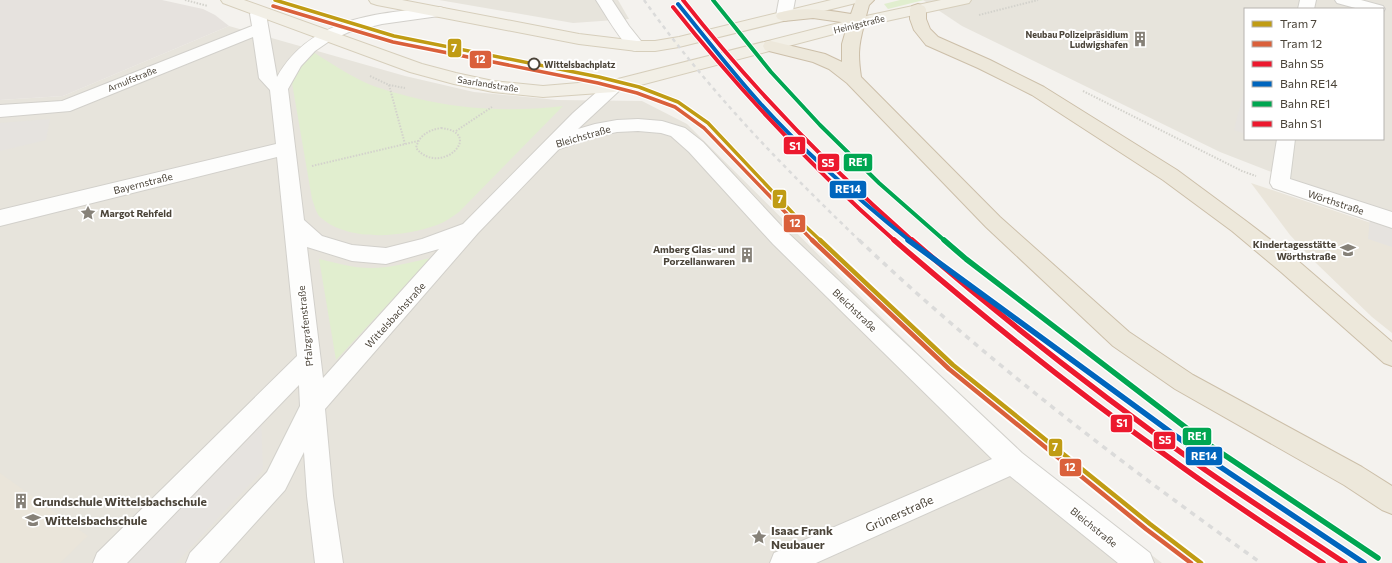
<svg xmlns="http://www.w3.org/2000/svg" width="1392" height="563" font-family="Commissioner,sans-serif">
<style>
.residential{fill:#e7e4dc;fill-rule:evenodd}
.industrial{fill:#e6e2de}
.education{fill:#eae5da}
.green{fill:#e1eecf}
.parking{fill:#e6e3df}
.lines{fill:none;stroke-linecap:round;stroke-linejoin:round}
.minor-casing{stroke:#d2d0cb;stroke-width:2}
.major-casing{stroke:#d6cebb;stroke-width:2}
.highway-casing{stroke:#ccbfa9;stroke-width:2}
.path{stroke:#d3d2cc;stroke-width:2;stroke-dasharray:1.5 1.5;stroke-linecap:butt}
.minor{fill:#fdfdfc;fill-rule:evenodd}
.major{fill:#f2efe6;fill-rule:evenodd}
.highway{fill:#ede8db;fill-rule:evenodd}
.rail-far1{stroke:#dbdbda;stroke-width:2.5;stroke-dasharray:4 4;stroke-linecap:butt}
.rail{stroke:#dbdbda;stroke-width:3.5;stroke-dasharray:5.5 5.5;stroke-linecap:butt}
.rail-1-far1-casing{stroke:#fff;stroke-width:6}
.rail-1-casing{stroke:#fff;stroke-width:8}
.rail-2-far1-casing{stroke:#fff;stroke-width:6}
.rail-2-casing{stroke:#fff;stroke-width:8}
.rail-3-far1-casing{stroke:#fff;stroke-width:6}
.rail-3-casing{stroke:#fff;stroke-width:8}
.rail-4-far1-casing{stroke:#fff;stroke-width:6}
.rail-4-casing{stroke:#fff;stroke-width:8}
.rail-1-far1{stroke:#ec192e;stroke-width:4}
.rail-1{stroke:#ec192e;stroke-width:5.5}
.rail-2-far1{stroke:#0065bd;stroke-width:4}
.rail-2{stroke:#0065bd;stroke-width:5.5}
.rail-3-far1{stroke:#00a651;stroke-width:4}
.rail-3{stroke:#00a651;stroke-width:5.5}
.rail-4-far1{stroke:#ec192e;stroke-width:4}
.rail-4{stroke:#ec192e;stroke-width:5.5}
.tram-1-far1-casing{stroke:#fff;stroke-width:6}
.tram-1-casing{stroke:#fff;stroke-width:8}
.tram-2-far1-casing{stroke:#fff;stroke-width:6}
.tram-2-casing{stroke:#fff;stroke-width:8}
.tram-1-far1{stroke:#c09c14;stroke-width:3.5}
.tram-1{stroke:#c09c14;stroke-width:4.5}
.tram-2-far1{stroke:#da603b;stroke-width:3.5}
.tram-2{stroke:#da603b;stroke-width:4.5}
.stop-dot{fill:#fff;stroke:#4b4439;stroke-width:2}
.labels{text-anchor:middle;dominant-baseline:central;stroke-width:4;stroke-linejoin:round;paint-order:stroke}
.far-street-label{font-size:9px;fill:#4b4439;stroke:#fff}
.far-poi-label{font-size:9px;font-weight:bold;fill:#4b4439;stroke:#fff;text-anchor:end}
.far-stop-label{font-size:9px;font-weight:bold;fill:#4b4439;stroke:#fff;text-anchor:start}
.street-label{font-size:10px;fill:#4b4439;stroke:#fff}
.poi-label{font-size:10px;font-weight:bold;fill:#4b4439;stroke:#fff;text-anchor:end}
.near-poi-label{font-size:12px;font-weight:bold;fill:#4b4439;stroke:#fff;text-anchor:start}
.near-street-label{font-size:12px;fill:#4b4439;stroke:#fff}
.line-badge{stroke:#fff;stroke-width:1.5}
.badge-label{font-size:11px;text-anchor:middle;font-weight:bold;fill:#fff}
</style>
<rect width="100%" height="100%" fill="#f4f2ee"/>
<g class="residential">
<polygon points="439,0 618,0 629,19 573,23"/>
<path d="M923,0H1392V213L1307,186L1220,152L962,26ZM1245,9H1383V139H1245Z"/>
<polygon points="229,26 405,76 474,92 557,100 642,101 687,124 1015,450 1162,563 0,563 0,100 63,96"/>
</g>
<polygon class="industrial" points="0,0 162,0 203,9 215,15 229,26 63,96 0,100"/>
<g class="education">
<polygon points="1251,183 1392,230 1392,333 1372,317 1317,264 1290,235"/>
<polygon points="0,473 43,504 88,536 60,563 0,563"/>
</g>
<g class="green">
<polygon points="900,0 924,0 888,9 884,4"/>
<path d="M313,52C329,62 344,72 360,80C378,89 396,93 415,98C465,110 512,112 563,106L459,212C452,217 445,222 437,225C404,237 347,243 319,216C316,212 314,204 312,199L292,83C296,70 304,62 313,52Z"/>
<path d="M431,258L336,360L319,259C336,263 353,268 371,268C391,268 411,262 431,258Z"/>
</g>
<g class="parking">
<polygon points="1245,87 1245,134 1234,130"/>
<polygon points="50,119 46,140 0,151 0,123"/>
<polygon points="1370,219 1392,227 1392,247 1368,239"/>
<polygon points="261,418 263,470 176,563 122,563"/>
</g>
<g class="lines">
<defs>
<g id="minor">
<path d="M596,0H612L629,26L645,46L643,50C639,51 634,52 631,49C621,42 604,12 596,0Z"/>
<polygon points="779,0 795,0 792,16 790,19 784,21 778,19 776,16"/>
<polygon points="1300,0 1316,0 1314,9 1298,9"/>
<polygon points="1335,0 1361,0 1383,6 1385,9 1383,12 1383,9 1359,9 1337,3"/>
<path d="M440,7L446,9L448,12L446,15L382,24L349,32L331,40L315,51L301,66L288,89L304,220L322,236L352,245L386,248L422,239L463,224L573,113L608,82L614,80L620,82L623,86L620,90L578,129L595,124L617,120L638,119L662,121L685,128L703,142L787,232L1022,453L1150,553L1154,563H1118L1010,476L816,563H770L774,553L992,459L773,244L689,152L671,136L661,133L638,131L617,132L598,136L559,149L478,233L325,409L333,496L343,563H315L307,496L304,452L285,490L219,563H186L190,553L267,472L300,406L299,385L127,563H93L97,553L297,356L277,157L0,226V210L276,144L270,90L259,78L253,37L70,111L0,117V105L62,101L252,26L250,14L252,11L258,9L264,11L266,14L277,77C311,17 378,13 440,7ZM307,247L352,261L386,264L439,249L323,378Z"/>
<polygon points="1277,139 1295,139 1290,179 1392,212 1392,228 1273,188 1270,183"/>
</g>
<g id="major">
<polygon points="221,0 244,0 422,64 456,73 493,81 543,86 614,80 866,16 941,0 971,0 969,3 868,25 614,92 543,97 493,92 454,84 410,72 223,3"/>
<polygon points="369,0 402,0 579,34 637,41 655,41 679,37 831,0 858,0 856,3 679,47 655,51 637,51 579,44 377,5 371,3"/>
</g>
<g id="highway">
<path d="M856,0H874L869,5L866,16L872,18L874,21L872,24L864,25C858,47 858,56 861,77L1000,217L1129,332L1193,375L1362,467L1392,486V514L1382,510L1344,485L1175,389L1113,346L986,227L847,83L829,69L813,62L765,50L763,46L765,42L771,41L825,54L842,62V44L848,23L813,18L784,21L778,19L776,16L778,13C804,6 826,10 851,14Z"/>
<polygon points="918,4 924,6 926,9 926,19 930,29 938,37 990,60 1044,87 1177,170 1246,221 1297,260 1392,342 1392,366 1384,363 1281,272 1232,231 1163,180 1032,95 978,68 926,45 914,30 910,19 910,9 912,6"/>
</g>
</defs>
<use href="#minor" class="minor-casing"/>
<use href="#major" class="major-casing"/>
<use href="#highway" class="highway-casing"/>
<g class="path">
<polyline points="185,0 208,6"/>
<polyline points="979,15 1038,0"/>
<polyline points="370,76 389,85 405,88"/>
<polyline points="389,85 405,144"/>
<polyline points="1083,91 1242,171 1256,176"/>
<path d="M441,128C486,133 440,178 416,148C419,135 429,130 441,128Z"/>
<polyline points="456,131 492,107"/>
<polyline points="312,166 418,141"/>
</g>
<use href="#minor" class="minor"/>
<use href="#major" class="major"/>
<use href="#highway" class="highway"/>
<path class="rail-far1" d="M644,0C707,89 782,166 860,241"/>
<path class="rail" d="M859,240C984,359 1121,463 1261,563"/>
<defs>
<path id="rail-1-far1" d="M683,0C752,88 829,167 913,241"/>
<path id="rail-1" d="M912,240C1005,321 1103,397 1204,469C1250,501 1298,532 1345,563"/>
<path id="rail-2-far1" d="M678,4C705,37 731,71 760,103C805,153 857,198 910,241"/>
<polyline id="rail-2" points="908,240 1195,450 1364,563"/>
<polyline id="rail-3-far1" points="713,0 771,72 820,125 879,183 945,241"/>
<polyline id="rail-3" points="944,240 966,259 1202,440 1378,558"/>
<path id="rail-4-far1" d="M673,7C740,91 814,170 895,241"/>
<path id="rail-4" d="M894,240C983,317 1075,391 1171,459C1220,495 1272,529 1323,563"/>
</defs>
<use href="#rail-1-far1" class="rail-1-far1-casing"/>
<use href="#rail-1" class="rail-1-casing"/>
<use href="#rail-2-far1" class="rail-2-far1-casing"/>
<use href="#rail-2" class="rail-2-casing"/>
<use href="#rail-3-far1" class="rail-3-far1-casing"/>
<use href="#rail-3" class="rail-3-casing"/>
<use href="#rail-4-far1" class="rail-4-far1-casing"/>
<use href="#rail-4" class="rail-4-casing"/>
<use href="#rail-1-far1" class="rail-1-far1"/>
<use href="#rail-1" class="rail-1"/>
<use href="#rail-2-far1" class="rail-2-far1"/>
<use href="#rail-2" class="rail-2"/>
<use href="#rail-3-far1" class="rail-3-far1"/>
<use href="#rail-3" class="rail-3"/>
<use href="#rail-4-far1" class="rail-4-far1"/>
<use href="#rail-4" class="rail-4"/>
<defs>
<polyline id="tram-1-far1" points="275,0 394,36 599,77 639,87 678,102 708,123 804,225 821,241"/>
<polyline id="tram-1" points="820,240 953,365 1150,524 1201,563"/>
<polyline id="tram-2-far1" points="273,6 393,42 598,83 637,93 675,107 704,128 813,241"/>
<polyline id="tram-2" points="812,240 949,369 1146,529 1191,563"/>
</defs>
<use href="#tram-1-far1" class="tram-1-far1-casing"/>
<use href="#tram-1" class="tram-1-casing"/>
<use href="#tram-2-far1" class="tram-2-far1-casing"/>
<use href="#tram-2" class="tram-2-casing"/>
<use href="#tram-1-far1" class="tram-1-far1"/>
<use href="#tram-1" class="tram-1"/>
<use href="#tram-2-far1" class="tram-2-far1"/>
<use href="#tram-2" class="tram-2"/>
</g>
<defs>
<symbol id="building-bare" viewBox="-9 -9 18 18"><path d="M-4-6H4V6H1V3H-1V6H-4ZM-2.5-4.3h1.7v1.8h-1.7ZM.8-4.3h1.7v1.8H.8ZM-2.5-1h1.7V.8h-1.7ZM.8-1h1.7V.8H.8Z" fill="#868178" stroke="#fff" stroke-width="2.5" paint-order="stroke"/></symbol>
<symbol id="sight-bare" viewBox="-9 -9 18 18"><path d="M0-6L1.8-2.2L6-1.7L2.9 1.2L3.7 5.4L0 3.3L-3.7 5.4L-2.9 1.2L-6-1.7L-1.8-2.2Z" fill="#868178" stroke="#fff" stroke-width="2.5" paint-order="stroke"/></symbol>
<symbol id="school-bare" viewBox="-9 -9 18 18"><path d="M0-5L7-2L0 1L-7-2ZM-4 1L0 2.5L4 1V4Q0 6-4 4Z" fill="#868178" stroke="#fff" stroke-width="2.5" paint-order="stroke"/></symbol>
</defs>
<g fill-rule="evenodd">
<use href="#building-bare" x="1129" y="28" width="22" height="22"/>
<use href="#sight-bare" x="77" y="202" width="22" height="22"/>
<use href="#school-bare" x="1337" y="239" width="22" height="22"/>
<use href="#building-bare" x="736" y="244" width="22" height="22"/>
<use href="#building-bare" x="10" y="490" width="22" height="22"/>
<use href="#school-bare" x="22" y="509" width="22" height="22"/>
<use href="#sight-bare" x="748" y="526" width="22" height="22"/>
</g>
<circle class="stop-dot" cx="534" cy="64" r="5.5"/>
<g class="labels">
<g class="far-street-label">
<text transform="translate(859 24) rotate(-14)">Heinigstraße</text>
<text transform="translate(132 79) rotate(-22)">Arnulfstraße</text>
<text transform="translate(488 84) rotate(9)">Saarlandstraße</text>
</g>
<g class="far-poi-label">
<text x="1128" y="34">Neubau Polizeipräsidium<tspan x="1128" dy="10">Ludwigshafen</tspan></text>
</g>
<g class="far-stop-label">
<text x="544" y="64">Wittelsbachplatz</text>
</g>
<g class="street-label">
<text transform="translate(583 136) rotate(-16)">Bleichstraße</text>
<text transform="translate(143 183) rotate(-14)">Bayernstraße</text>
<text transform="translate(1336 202) rotate(18)">Wörthstraße</text>
<text transform="translate(855 310) rotate(44)">Bleichstraße</text>
<text transform="translate(395 315) rotate(-48)">Wittelsbachstraße</text>
<text transform="translate(305 326) rotate(-96)">Pfalzgrafenstraße</text>
<text transform="translate(1094 527) rotate(39)">Bleichstraße</text>
</g>
<g class="poi-label">
<text x="100" y="213" text-anchor="start">Margot Rehfeld</text>
<text x="1336" y="244">Kindertagesstätte<tspan x="1336" dy="12">Wörthstraße</tspan></text>
<text x="735" y="249">Amberg Glas- und<tspan x="735" dy="12">Porzellanwaren</tspan></text>
</g>
<g class="near-poi-label">
<text x="33" y="501">Grundschule Wittelsbachschule</text>
<text x="45" y="520">Wittelsbachschule</text>
<text x="771" y="530">Isaac Frank<tspan x="771" dy="14">Neubauer</tspan></text>
</g>
<g class="near-street-label">
<text transform="translate(899 513) rotate(-24)">Grünerstraße</text>
</g>
</g>
<g class="line-badge">
<rect x="447" y="38" width="15" height="20" rx="4" fill="#c09c14"/>
<rect x="469" y="50" width="23" height="19" rx="4" fill="#da603b"/>
<rect x="783" y="136" width="23" height="19" rx="4" fill="#ec192e"/>
<rect x="843" y="153" width="30" height="19" rx="4" fill="#00a651"/>
<rect x="817" y="153" width="23" height="19" rx="4" fill="#ec192e"/>
<rect x="829" y="180" width="38" height="19" rx="4" fill="#0065bd"/>
<rect x="772" y="189" width="15" height="20" rx="4" fill="#c09c14"/>
<rect x="783" y="214" width="23" height="19" rx="4" fill="#da603b"/>
<rect x="1110" y="414" width="23" height="19" rx="4" fill="#ec192e"/>
<rect x="1182" y="427" width="30" height="19" rx="4" fill="#00a651"/>
<rect x="1153" y="431" width="23" height="19" rx="4" fill="#ec192e"/>
<rect x="1048" y="438" width="15" height="19" rx="4" fill="#c09c14"/>
<rect x="1185" y="446" width="38" height="20" rx="4" fill="#0065bd"/>
<rect x="1059" y="458" width="23" height="19" rx="4" fill="#da603b"/>
</g>
<g class="badge-label">
<text x="454" y="52">7</text>
<text x="480" y="63">12</text>
<text x="795" y="150">S1</text>
<text x="858" y="166">RE1</text>
<text x="828" y="167">S5</text>
<text x="848" y="193">RE14</text>
<text x="780" y="203">7</text>
<text x="795" y="227">12</text>
<text x="1122" y="427">S1</text>
<text x="1197" y="440">RE1</text>
<text x="1165" y="444">S5</text>
<text x="1055" y="451">7</text>
<text x="1204" y="460">RE14</text>
<text x="1070" y="471">12</text>
</g>
<rect x="1244" y="8" width="140" height="132" fill="#ffffff" stroke="#b7b4b0"/>
<rect x="1252" y="21" width="20" height="6" fill="#c09c14" stroke="#b7b4b0"/>
<text x="1280" y="28" font-size="12" fill="#4b4439">Tram 7</text>
<rect x="1252" y="41" width="20" height="6" fill="#da603b" stroke="#b7b4b0"/>
<text x="1280" y="48" font-size="12" fill="#4b4439">Tram 12</text>
<rect x="1252" y="61" width="20" height="6" fill="#ec192e" stroke="#b7b4b0"/>
<text x="1280" y="68" font-size="12" fill="#4b4439">Bahn S5</text>
<rect x="1252" y="81" width="20" height="6" fill="#0065bd" stroke="#b7b4b0"/>
<text x="1280" y="88" font-size="12" fill="#4b4439">Bahn RE14</text>
<rect x="1252" y="101" width="20" height="6" fill="#00a651" stroke="#b7b4b0"/>
<text x="1280" y="108" font-size="12" fill="#4b4439">Bahn RE1</text>
<rect x="1252" y="121" width="20" height="6" fill="#ec192e" stroke="#b7b4b0"/>
<text x="1280" y="128" font-size="12" fill="#4b4439">Bahn S1</text>
</svg>
